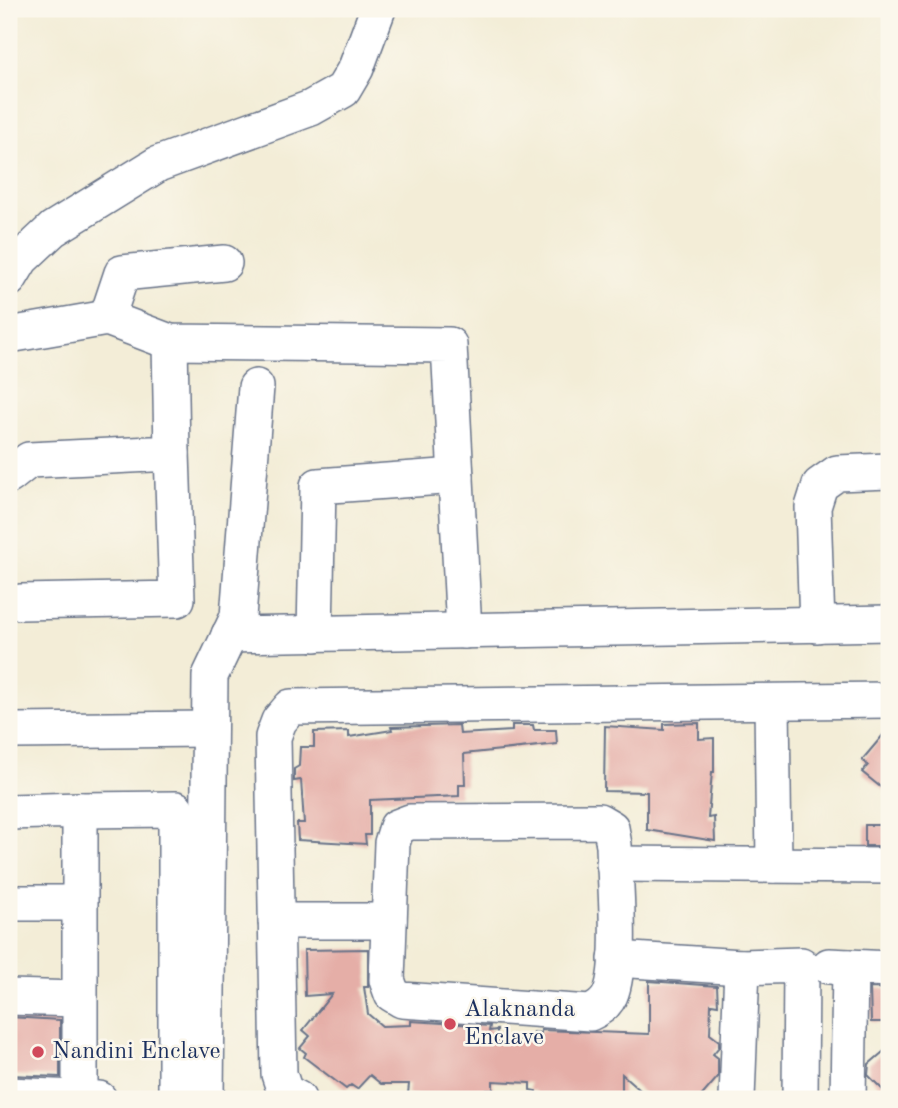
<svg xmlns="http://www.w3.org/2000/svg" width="898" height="1108" font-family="'Old Standard TT',serif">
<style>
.building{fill:#e5aea7}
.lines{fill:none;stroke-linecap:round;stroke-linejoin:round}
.minor-casing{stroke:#677288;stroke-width:38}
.minor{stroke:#fff;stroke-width:35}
.poi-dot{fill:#d1495b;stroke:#fbf7ec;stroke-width:2.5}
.labels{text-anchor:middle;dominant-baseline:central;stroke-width:5;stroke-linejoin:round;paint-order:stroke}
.poi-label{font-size:24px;fill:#1b2f5e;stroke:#fbf7ec;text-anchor:start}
</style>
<rect width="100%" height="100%" fill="#fbf7ec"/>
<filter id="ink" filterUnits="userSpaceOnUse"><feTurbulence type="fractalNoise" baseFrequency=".0143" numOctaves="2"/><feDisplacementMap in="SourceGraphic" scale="14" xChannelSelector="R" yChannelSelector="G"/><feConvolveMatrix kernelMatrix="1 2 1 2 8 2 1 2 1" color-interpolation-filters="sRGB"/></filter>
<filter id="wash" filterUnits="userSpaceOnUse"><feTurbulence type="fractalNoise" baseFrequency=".00686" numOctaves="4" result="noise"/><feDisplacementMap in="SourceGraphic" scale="28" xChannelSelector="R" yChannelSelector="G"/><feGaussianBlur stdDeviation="1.57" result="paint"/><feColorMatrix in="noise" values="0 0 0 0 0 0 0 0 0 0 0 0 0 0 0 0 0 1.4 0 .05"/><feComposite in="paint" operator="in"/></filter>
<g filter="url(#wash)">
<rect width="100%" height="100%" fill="#f3edd7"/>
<g id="blocks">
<g class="building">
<polygon points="699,723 699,739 714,738 714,772 712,772 708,818 714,817 715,841 647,830 647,792 604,791 605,726 664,730 664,724"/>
<polygon points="459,725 460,734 512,731 512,725 533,725 534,730 556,730 557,744 464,754 465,785 459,785 459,796 370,800 370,835 365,835 366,844 298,840 297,823 304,823 301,780 294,781 294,769 299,766 300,747 314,747 314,732 349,731 349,737 392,730 391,727"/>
<polygon points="889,728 889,794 862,772 868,765 862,760"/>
<rect x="865" y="825" width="24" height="21"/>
<polygon points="368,949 368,987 364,987 368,1014 382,1026 411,1025 411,1021 490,1026 489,1031 497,1030 497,1040 531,1041 533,1032 541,1033 541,1030 649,1034 649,981 717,986 718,1005 711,1004 710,1034 719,1041 719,1047 713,1054 718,1058 718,1077 699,1099 650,1099 622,1074 622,1096 614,1096 614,1099 536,1099 536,1091 530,1090 530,1083 493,1081 493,1090 486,1090 485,1099 425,1097 408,1094 409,1084 381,1084 370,1075 357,1089 351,1085 346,1089 304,1057 306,1053 300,1048 310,1036 303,1030 332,994 305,996 304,950"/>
<polygon points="870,988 889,989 889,1022 871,1022"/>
<polygon points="9,1017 60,1020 60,1077 9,1075"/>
<polygon points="889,1047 889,1096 868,1075 869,1064"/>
</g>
</g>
</g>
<g filter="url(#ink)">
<use href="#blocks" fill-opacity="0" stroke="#677288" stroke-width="2"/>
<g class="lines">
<defs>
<g id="minor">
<polyline points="9,279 21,259 53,229 158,164 311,108 343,90 356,68 378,9"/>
<polyline points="107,318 122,273 224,263"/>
<polyline points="9,335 107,318 170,342 449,345 464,631"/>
<polyline points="9,476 29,460 172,453 170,342"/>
<polyline points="20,602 177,599 172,453"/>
<polyline points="817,625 813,507 820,485 837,473 889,471"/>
<polyline points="315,634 318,486 456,476"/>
<polyline points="229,635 889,623"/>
<polyline points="772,702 774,865"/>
<polyline points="13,731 209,729"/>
<polyline points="80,810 176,809 176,1099"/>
<polyline points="9,812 80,810 80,1099"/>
<path d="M599,821L611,828L614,845C615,881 623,965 610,995C606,1004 599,1009 590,1013L402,1000L392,994L387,980L392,843L397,827L410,822Z"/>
<polyline points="614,864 889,866"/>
<polyline points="9,903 79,903"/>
<polyline points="276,921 389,921"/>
<polyline points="616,959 742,967 801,965 800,1099"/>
<polyline points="829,966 889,969"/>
<polyline points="9,997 78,999"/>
<polyline points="9,1095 99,1099"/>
<polyline points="206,1099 210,676 238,617 256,387"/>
<polyline points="298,1099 285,1092 279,1074 273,737 279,721 291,707 889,700"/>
<polyline points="737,1099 742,967"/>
<polyline points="848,1099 850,967"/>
</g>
</defs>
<use href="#minor" class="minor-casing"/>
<use href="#minor" class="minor"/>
</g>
</g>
<g class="poi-dot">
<circle cx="450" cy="1024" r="7"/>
<circle cx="38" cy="1052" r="7"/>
</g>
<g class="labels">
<g class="poi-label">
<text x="464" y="1010">Alaknanda<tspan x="464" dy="28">Enclave</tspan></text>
<text x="52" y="1052">Nandini Enclave</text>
</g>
</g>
<rect width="898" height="1108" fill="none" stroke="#fbf7ec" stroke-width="35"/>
</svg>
